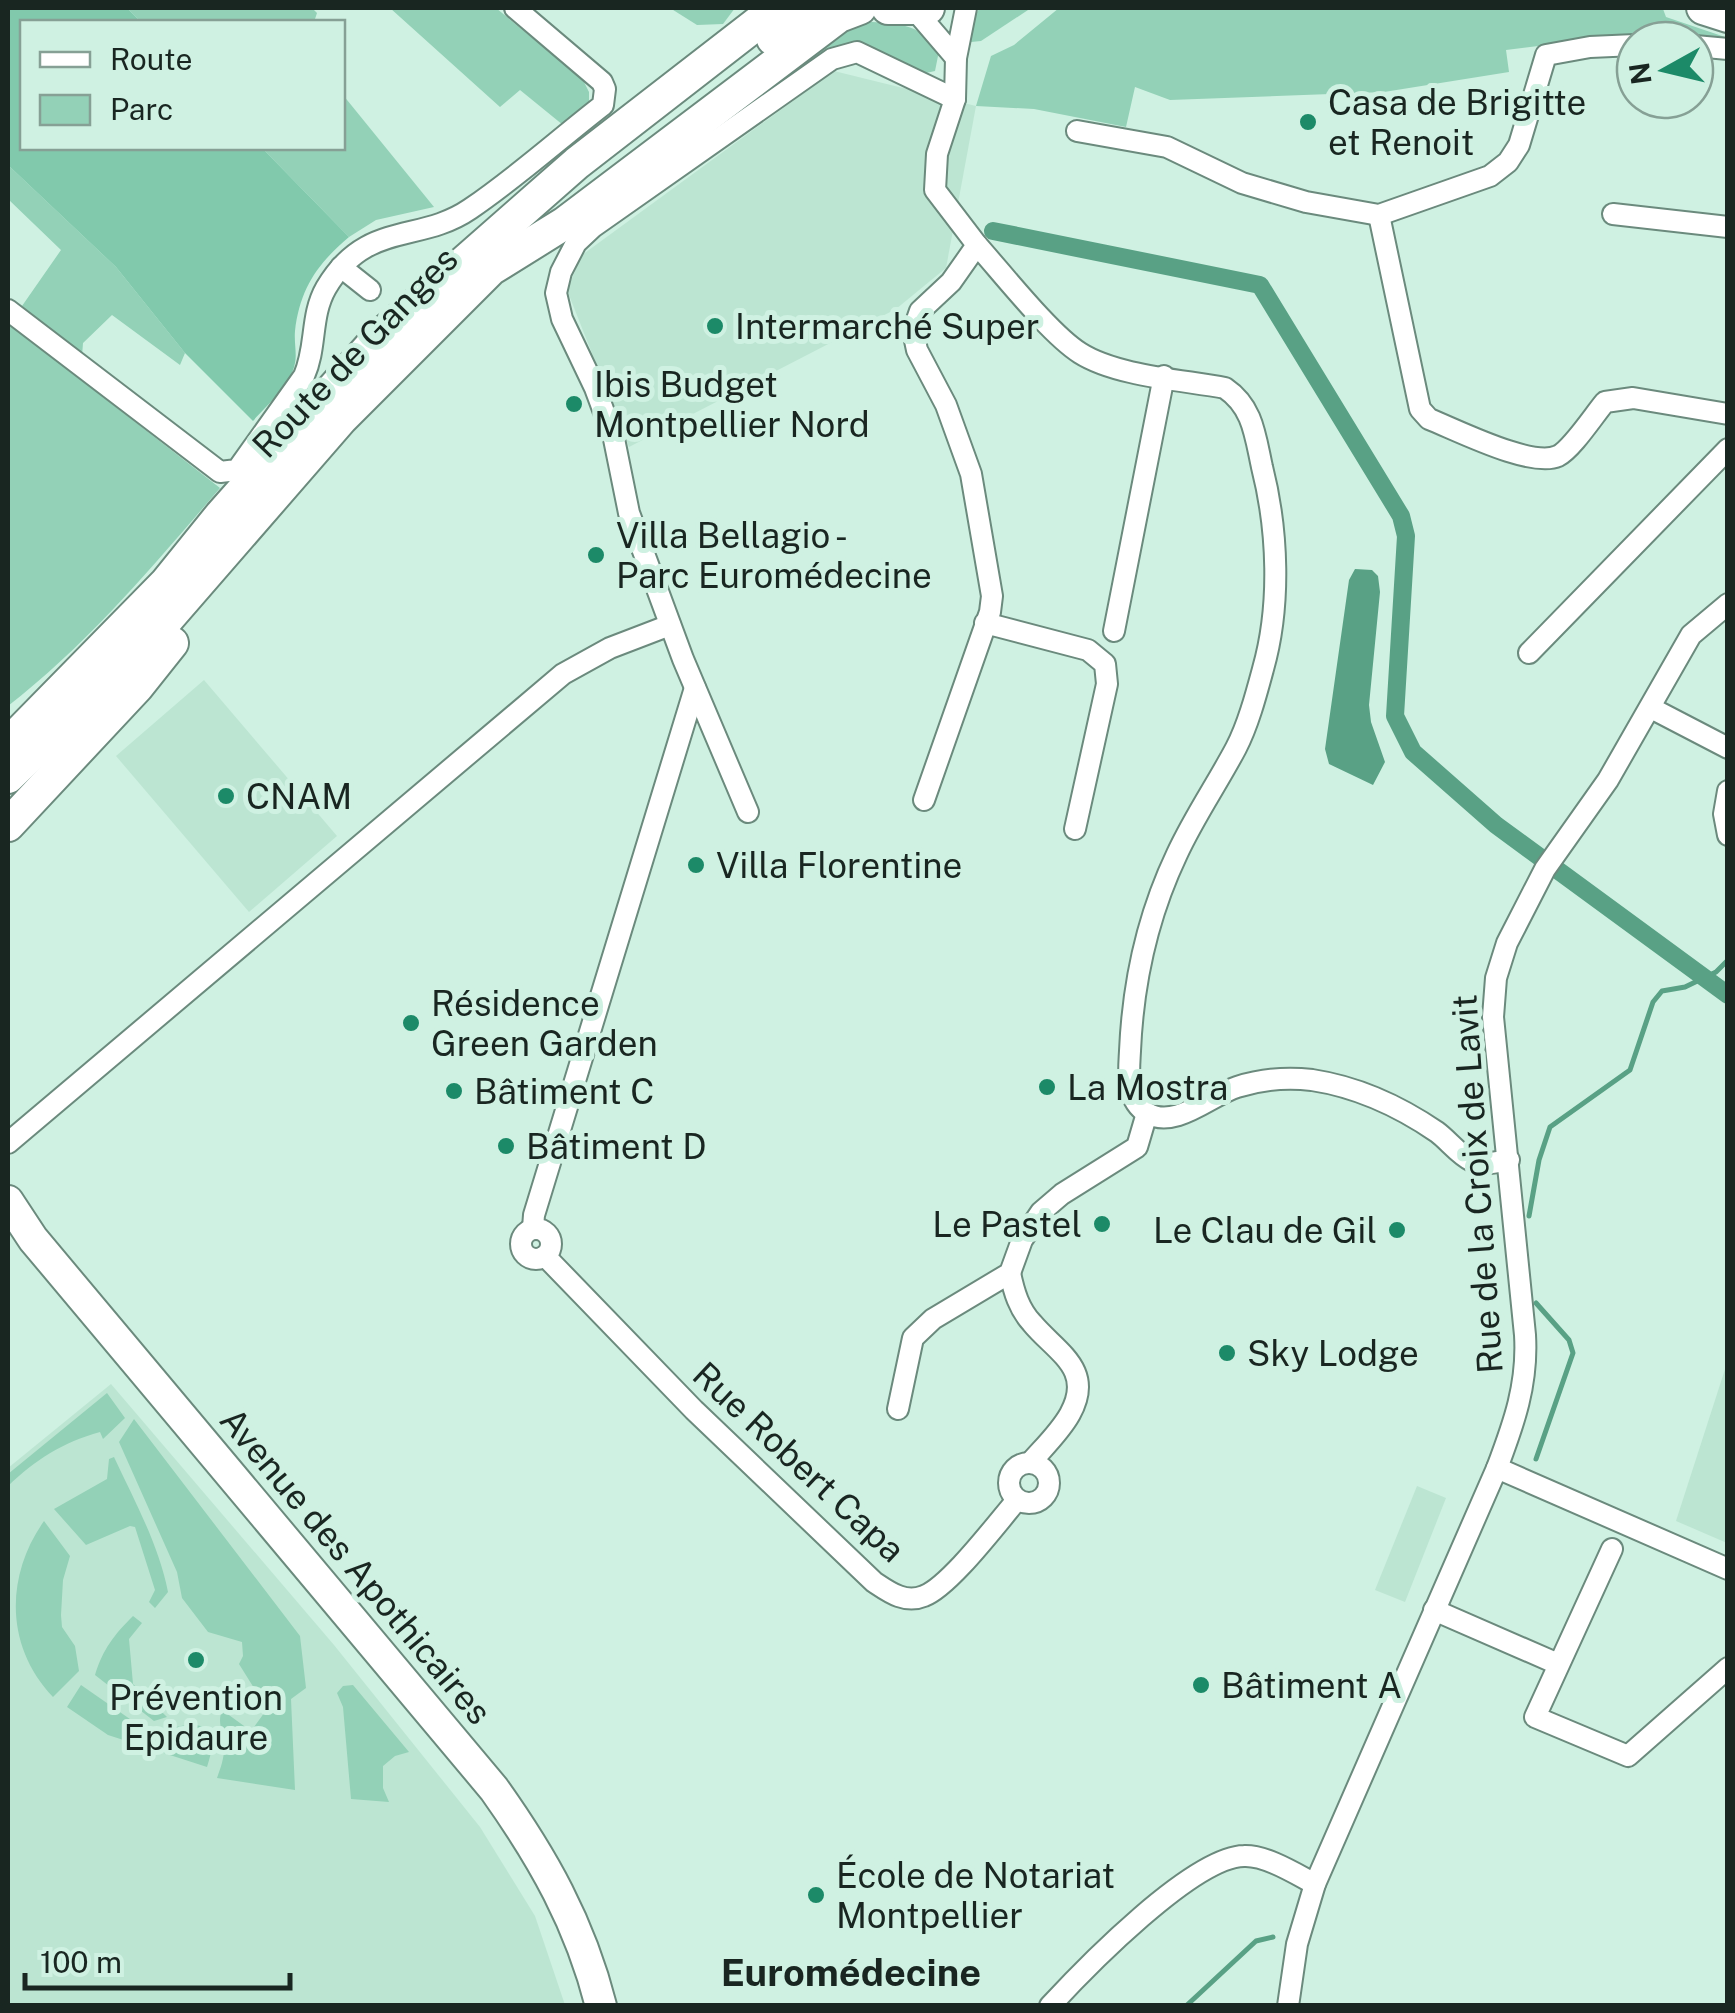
<svg xmlns="http://www.w3.org/2000/svg" width="1735" height="2013" font-family="'Public Sans',sans-serif">
<style>
.built{fill:#bce5d2}
.green{fill:#93d1b7}
.forest{fill:#81c9ac}
.water{fill:#59a185}
.lines{fill:none;stroke-linecap:round;stroke-linejoin:round}
.stream{stroke:#59a185;stroke-width:5}
.canal{stroke:#59a185;stroke-width:18}
.minor-casing{stroke:#6b8a7d;stroke-width:24}
.secondary-casing{stroke:#6b8a7d;stroke-width:34}
.primary-casing{stroke:#6b8a7d;stroke-width:36}
.minor{stroke:#fff;stroke-width:20}
.secondary{stroke:#fff;stroke-width:30}
.primary{stroke:#fff;stroke-width:32}
.poi-dot{fill:#1c8a68;stroke:#cff1e2;stroke-width:4}
.labels{text-anchor:middle;dominant-baseline:central;stroke-width:10;stroke-linejoin:round;paint-order:stroke}
.poi-label{font-size:35px;fill:#192621;stroke:#cff1e2;text-anchor:start}
.street-label{font-size:35px;fill:#192621;stroke:#cff1e2}
.neighbourhood-label{font-size:38px;font-weight:bold;fill:#192621;stroke:#cff1e2}
</style>
<rect width="100%" height="100%" fill="#cff1e2"/>
<g class="built">
<polygon points="834,71 976,106 946,268 896,309 629,447 567,290 582,255"/>
<polygon points="204,680 337,836 249,912 116,756"/>
<polygon points="1727,1363 1727,1543 1676,1521"/>
<polygon points="111,1384 334,1645 480,1827 535,1916 565,2005 8,2006 8,1468"/>
<polygon points="1417,1486 1446,1498 1405,1602 1375,1590"/>
</g>
<g class="green">
<polygon points="127,8 312,8 317,13 314,22 141,22"/>
<polygon points="390,8 496,8 583,80 589,92 589,103 563,125 520,90 500,107"/>
<polygon points="670,8 735,8 723,24 697,25"/>
<polygon points="980,8 1031,8 981,41 971,42 974,16"/>
<polygon points="1059,8 1657,8 1663,9 1666,17 1725,37 1619,36 1506,50 1509,72 1384,92 1170,100 1135,87 1126,127 1034,109 976,106 991,56 1014,45"/>
<path d="M860,22C892,22 920,22 939,51L935,71L926,73L916,70L857,42L827,52L574,232L842,28Z"/>
<polygon points="343,95 434,207 376,220 349,237 262,148 342,148"/>
<polygon points="8,165 116,267 185,353 180,365 112,315 83,343 82,356 22,306 61,250 8,199"/>
<path d="M8,323L220,488C154,565 88,644 8,706Z"/>
<path d="M107,1393L125,1418L103,1439L100,1432C63,1442 35,1460 8,1486V1474Z"/>
<path d="M134,1419L300,1636L306,1688L291,1699L295,1790L217,1778C221,1767 225,1756 224,1744C223,1730 217,1724 222,1710L251,1731L267,1709L239,1664L243,1656L242,1642L208,1632L182,1598L177,1572L119,1442Z"/>
<path d="M114,1457C134,1500 159,1545 168,1592L155,1608L149,1602L155,1590L135,1527L130,1526L86,1545L54,1509L107,1479L109,1459Z"/>
<path d="M44,1521L70,1556L63,1580L61,1615L62,1627L75,1646L79,1671L53,1697C5,1647 5,1576 44,1521Z"/>
<path d="M133,1616L142,1623L129,1639L133,1684L167,1717L154,1721L95,1675C103,1649 114,1635 133,1616Z"/>
<path d="M81,1685L150,1733C184,1725 227,1710 207,1767L108,1735L67,1707Z"/>
<polygon points="353,1685 409,1752 395,1756 383,1766 383,1788 389,1802 351,1799 343,1707 337,1693 343,1686"/>
</g>
<path class="forest" d="M8,8H127L141,22H22V148H262L349,237C317,264 300,289 295,331C294,342 297,354 295,363C291,385 267,405 253,421L185,353L116,267L8,165Z"/>
<polygon class="water" points="1355,569 1372,570 1378,576 1380,592 1369,705 1371,722 1385,762 1373,785 1329,764 1325,749 1349,580"/>
<g class="lines">
<g class="stream">
<polyline points="1529,1216 1539,1160 1550,1127 1630,1070 1653,1002 1662,991 1685,987 1716,972 1728,960"/>
<polyline points="1536,1459 1573,1353 1569,1340 1536,1303"/>
<polyline points="1186,2006 1256,1941 1273,1937"/>
</g>
<polyline class="canal" points="993,231 1260,285 1401,516 1406,536 1395,716 1413,752 1496,825 1728,995"/>
<defs>
<g id="minor">
<polyline points="914,9 956,58"/>
<polyline points="1695,46 1728,49"/>
<polyline points="1077,131 1167,147 1242,183 1306,202 1379,215 1490,176 1508,162 1519,145 1546,55 1590,47 1635,45"/>
<polyline points="1613,214 1728,227"/>
<path d="M1379,215L1420,409L1429,419C1457,430 1531,468 1558,456C1572,449 1594,415 1605,402L1633,398L1728,414"/>
<path d="M977,245C1003,274 1050,334 1080,353C1116,376 1183,380 1225,388C1253,407 1255,435 1262,467C1278,530 1281,606 1263,669C1256,695 1248,725 1236,748C1217,784 1194,817 1177,854C1147,917 1133,981 1130,1051C1129,1071 1125,1100 1147,1113C1175,1130 1211,1095 1237,1087C1262,1079 1286,1077 1312,1080C1358,1087 1399,1106 1437,1132C1448,1140 1459,1155 1472,1161C1483,1166 1497,1162 1509,1160"/>
<polyline points="341,267 370,290"/>
<path d="M8,310L220,472L237,470L304,376C317,347 310,316 326,288C366,220 419,244 470,209C516,178 559,139 603,105L605,89L602,82L515,8"/>
<polyline points="985,623 1088,650 1105,664 1107,684 1075,829"/>
<polyline points="1114,631 1164,376"/>
<polyline points="1529,653 1728,449"/>
<polyline points="1651,708 1728,748"/>
<polyline points="1728,791 1724,814 1728,835"/>
<polyline points="924,800 990,612 992,596 971,474 946,405 917,350 913,331 920,311 951,282 977,245 935,190 937,154 955,99 956,58 966,8"/>
<polyline points="748,812 683,659 629,513 614,439 595,388 562,319 556,293 561,272 576,243 593,227 832,59 857,52 955,99"/>
<polyline points="8,1143 563,674 610,648 670,625"/>
<polyline points="533,1228 534,1215 695,688"/>
<circle cx="536" cy="1244" r="15"/>
<path d="M545,1256L694,1410L874,1582C889,1592 905,1604 924,1596C950,1586 997,1523 1017,1500"/>
<path d="M1010,1273C1014,1292 1019,1309 1032,1323C1056,1352 1095,1369 1070,1414C1060,1432 1044,1447 1030,1463"/>
<polyline points="898,1409 913,1338 933,1319 1010,1273 1022,1240 1041,1212 1062,1194 1137,1147 1147,1113"/>
<circle cx="1029" cy="1483" r="20"/>
<polyline points="1497,1468 1728,1569"/>
<polyline points="1612,1549 1535,1717 1628,1756 1728,1668"/>
<polyline points="1434,1610 1558,1664"/>
<path d="M1050,2006C1086,1967 1193,1857 1244,1856C1266,1855 1296,1874 1315,1884"/>
<path d="M1288,2006L1297,1944L1315,1884L1497,1468C1514,1423 1528,1384 1525,1335L1493,1017L1496,978L1507,943L1545,869L1608,780L1691,635L1728,604"/>
</g>
<path id="secondary" d="M8,1201L33,1239L494,1789C543,1858 580,1923 601,2006"/>
<g id="primary">
<polyline points="888,8 928,8"/>
<polyline points="1703,8 1728,16"/>
<polyline points="773,39 813,8"/>
<polyline points="8,744 166,583 221,515 379,337 577,163 777,8"/>
<polyline points="8,777 143,647 341,419 491,269 565,223 839,16 860,8"/>
<polyline points="8,825 137,687 172,643"/>
</g>
</defs>
<use href="#minor" class="minor-casing"/>
<use href="#secondary" class="secondary-casing"/>
<use href="#primary" class="primary-casing"/>
<use href="#minor" class="minor"/>
<use href="#secondary" class="secondary"/>
<use href="#primary" class="primary"/>
</g>
<g class="poi-dot">
<circle cx="1308" cy="122" r="10"/>
<circle cx="715" cy="326" r="10"/>
<circle cx="574" cy="404" r="10"/>
<circle cx="596" cy="555" r="10"/>
<circle cx="226" cy="796" r="10"/>
<circle cx="696" cy="865" r="10"/>
<circle cx="411" cy="1023" r="10"/>
<circle cx="1047" cy="1087" r="10"/>
<circle cx="454" cy="1091" r="10"/>
<circle cx="506" cy="1146" r="10"/>
<circle cx="1102" cy="1224" r="10"/>
<circle cx="1397" cy="1230" r="10"/>
<circle cx="1227" cy="1353" r="10"/>
<circle cx="196" cy="1660" r="10"/>
<circle cx="1201" cy="1685" r="10"/>
<circle cx="816" cy="1895" r="10"/>
</g>
<g class="labels">
<g class="poi-label">
<text x="1328" y="102">Casa de Brigitte<tspan x="1328" dy="40">et Renoit</tspan></text>
<text x="735" y="326">Intermarché Super</text>
<text x="594" y="384">Ibis Budget<tspan x="594" dy="40">Montpellier Nord</tspan></text>
<text x="616" y="535">Villa Bellagio -<tspan x="616" dy="40">Parc Euromédecine</tspan></text>
<text x="246" y="796">CNAM</text>
<text x="716" y="865">Villa Florentine</text>
<text x="431" y="1003">Résidence<tspan x="431" dy="40">Green Garden</tspan></text>
<text x="1067" y="1087">La Mostra</text>
<text x="474" y="1091">Bâtiment C</text>
<text x="526" y="1146">Bâtiment D</text>
<text x="1082" y="1224" text-anchor="end">Le Pastel</text>
<text x="1377" y="1230" text-anchor="end">Le Clau de Gil</text>
<text x="1247" y="1353">Sky Lodge</text>
<text x="1221" y="1685">Bâtiment A</text>
<text x="196" y="1697" text-anchor="middle">Prévention<tspan x="196" dy="40">Epidaure</tspan></text>
<text x="836" y="1875">École de Notariat<tspan x="836" dy="40">Montpellier</tspan></text>
</g>
<g class="street-label">
<text transform="translate(355 352) rotate(-46)">Route de Ganges</text>
<text transform="translate(1477 1184) rotate(-94)">Rue de la Croix de Lavit</text>
<text transform="translate(799 1462) rotate(43)">Rue Robert Capa</text>
<text transform="translate(356 1566) rotate(50)">Avenue des Apothicaires</text>
</g>
<g class="neighbourhood-label">
<text x="851" y="1972">Euromédecine</text>
</g>
</g>
<rect width="1735" height="2013" fill="none" stroke="#192621" stroke-width="20"/>
<rect x="20" y="20" width="325" height="130" fill="#cff1e2" stroke="#86a095" stroke-width="2.5"/>
<rect x="40" y="52" width="50" height="15" fill="#ffffff" stroke="#86a095" stroke-width="2.5"/>
<text x="110" y="70" font-size="30" fill="#192621">Route</text>
<rect x="40" y="95" width="50" height="30" fill="#93d1b7" stroke="#86a095" stroke-width="2.5"/>
<text x="110" y="120" font-size="30" fill="#192621">Parc</text>
<g transform="translate(1665 70) rotate(262)"><circle r="48" fill="#cff1e2" stroke="#86a095" stroke-width="2.5"/>
<path d="M0-8L18 38L0 25L-18 38Z" fill="#1c8a68"/>
<text y="-15" font-size="28" font-weight="bold" text-anchor="middle" fill="#192621">N</text>
</g>
<path d="M25 1973v15h265v-15" fill="none" stroke="#192621" stroke-width="5"/>
<text x="40" y="1973" font-size="30" fill="#192621" stroke="#cff1e2" stroke-width="8" paint-order="stroke">100 m</text>
</svg>
